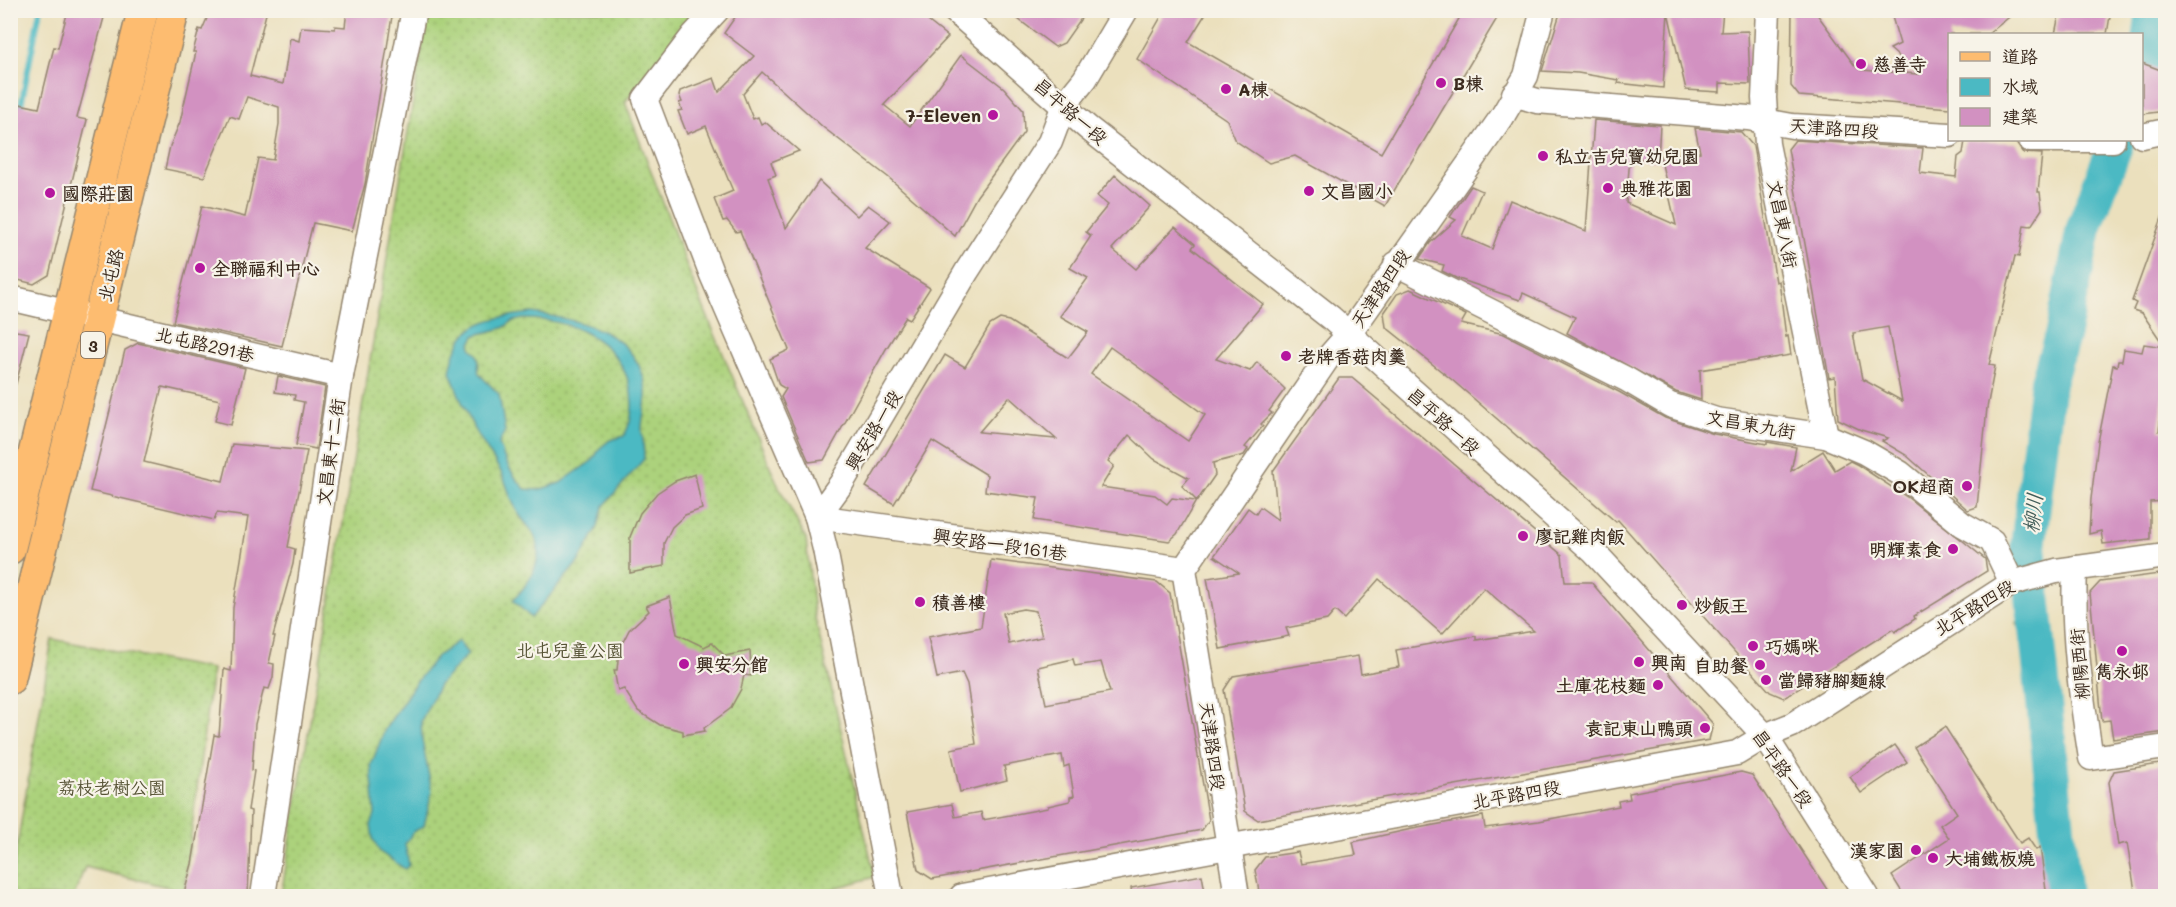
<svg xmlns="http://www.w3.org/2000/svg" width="2176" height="907" font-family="Mali,'LXGW WenKai TC',sans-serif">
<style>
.grass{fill:url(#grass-dots);stroke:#747e4d;stroke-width:1.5}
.water{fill:#4bb9c3;stroke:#437270;stroke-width:1.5;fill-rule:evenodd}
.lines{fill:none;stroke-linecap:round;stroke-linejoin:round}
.stream{stroke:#4bb9c3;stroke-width:6}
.river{stroke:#4bb9c3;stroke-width:36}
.building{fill:#d291c1;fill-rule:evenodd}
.minor-casing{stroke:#93856e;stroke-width:27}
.major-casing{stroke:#93856e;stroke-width:33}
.minor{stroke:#fff;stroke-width:24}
.major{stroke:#fdbc70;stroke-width:30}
.poi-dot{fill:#b5179e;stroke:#f7f3e8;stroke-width:2}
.labels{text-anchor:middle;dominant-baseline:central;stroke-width:4.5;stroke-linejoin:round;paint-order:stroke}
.shield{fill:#f7f3e8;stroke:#73665b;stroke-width:1.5}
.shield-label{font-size:16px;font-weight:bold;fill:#3b2a1e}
.poi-label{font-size:18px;font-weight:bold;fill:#3b2a1e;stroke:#f7f3e8;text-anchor:start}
.street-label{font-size:18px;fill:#3b2a1e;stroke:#f7f3e8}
.park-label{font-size:18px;fill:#575436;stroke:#f7f3e8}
.water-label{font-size:20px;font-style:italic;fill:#415c58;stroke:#f7f3e8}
</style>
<defs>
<pattern id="grass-dots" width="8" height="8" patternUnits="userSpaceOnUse" patternTransform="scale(1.5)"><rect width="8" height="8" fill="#acd27c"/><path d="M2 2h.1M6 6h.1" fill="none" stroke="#95b46b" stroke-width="1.8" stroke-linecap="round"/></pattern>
</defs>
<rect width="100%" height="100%" fill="#f7f3e8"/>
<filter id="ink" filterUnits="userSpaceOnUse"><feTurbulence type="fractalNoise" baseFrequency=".0167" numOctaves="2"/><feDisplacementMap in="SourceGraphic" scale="12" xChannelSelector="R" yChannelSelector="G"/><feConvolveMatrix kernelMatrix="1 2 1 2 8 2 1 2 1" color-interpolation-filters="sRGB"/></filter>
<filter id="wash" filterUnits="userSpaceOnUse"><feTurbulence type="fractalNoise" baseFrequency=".008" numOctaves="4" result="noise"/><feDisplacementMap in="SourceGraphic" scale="24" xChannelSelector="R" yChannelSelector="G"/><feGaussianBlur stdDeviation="1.35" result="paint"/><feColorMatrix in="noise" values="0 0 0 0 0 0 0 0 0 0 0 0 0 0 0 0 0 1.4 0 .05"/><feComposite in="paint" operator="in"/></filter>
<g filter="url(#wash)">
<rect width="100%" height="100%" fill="#ebe0bd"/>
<g class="grass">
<polygon points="428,11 699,11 625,102 691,277 777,483 806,539 814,613 875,877 807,896 281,896"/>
<polygon points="2039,616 2046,658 2016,623"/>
<polygon points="52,639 212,669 184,891 85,867 74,896 11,896 11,881"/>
</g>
<g class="water">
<path d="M532,313C581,320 640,332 646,391C647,405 641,419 642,432C643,441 644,449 644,459L603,507L598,527L579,561L531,618L513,600C527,586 539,569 538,548C537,533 525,524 518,513C510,500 508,487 502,474C494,459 484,446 476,431C465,413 458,392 450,372C459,320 486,319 532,313ZM523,319C568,318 615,338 629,383C634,402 633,420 624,436L610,440L600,448L593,460L560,483L538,490L525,489C513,477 504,460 499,443L505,431L499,394L479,374C477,368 480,363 478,357C473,345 465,351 476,335L503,328L513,321Z"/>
<polygon points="458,641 468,654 439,685 421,721 422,740 432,792 424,826 413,832 405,844 409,865 405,869 380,852 373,839 371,825 375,815 371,765 385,729 414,685 436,657"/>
</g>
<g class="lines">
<polyline class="stream" points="20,110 40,10"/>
<g class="river">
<polyline points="2142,68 2150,42 2154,10"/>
<polyline points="2064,896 2028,547 2048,382 2063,333 2084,228 2117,140"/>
</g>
</g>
<g id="blocks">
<g class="building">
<polygon points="68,10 106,10 77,118 87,120 49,275 34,284 10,278 10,236 14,221 10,221 10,102 39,108 54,47 58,48"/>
<polygon points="214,10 267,10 250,76 283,84 290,38 299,41 301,27 335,29 335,26 345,27 347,10 393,10 365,184 352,231 313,223 282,346 173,322 202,206 245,217 258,158 273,160 279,124 279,107 247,97 239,119 230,116 204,177 165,169 170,146 180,122 196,52 193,52 199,29 202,30 208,16 213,17"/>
<polygon points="740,10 914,10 948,37 884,105 910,126 961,55 1004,88 1023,110 1024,132 977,196 955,236 888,177 824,128 762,72 743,94 753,119 758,117 761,124 765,122 799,151 771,162 776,175 768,178 786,228 819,181 857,216 868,205 890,221 865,248 930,288 910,319 906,317 886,349 824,460 809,462 781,397 786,389 779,385 770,359 789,350 740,231 736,232 727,220 723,221 714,199 733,191 706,126 687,134 678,111 682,110 679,103 682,102 679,95 680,91 714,78 719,92 754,56 724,33"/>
<polygon points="1006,10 1087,10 1064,43 1055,47"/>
<polygon points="1165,10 1208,10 1188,42 1381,153 1464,10 1502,10 1385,206 1295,156 1269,163 1236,141 1227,120 1137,59"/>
<polygon points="1561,10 1723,10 1721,32 1748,31 1750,84 1720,83 1720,92 1686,90 1668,12 1663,88 1618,83 1619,80 1578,73 1542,71"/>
<polygon points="1792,10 1814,10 1855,66 1861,70 1919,74 1890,49 1900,44 1890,10 2018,10 1988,34 1950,34 1950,108 1799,96 1791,86"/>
<polygon points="2060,10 2111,10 2107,34 2055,34"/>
<polygon points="2142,63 2166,72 2166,111 2142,114"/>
<polygon points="1594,120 1660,125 1658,160 1630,158 1626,203 1676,225 1660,156 1700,152 1695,128 1741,132 1753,146 1776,282 1779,281 1786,337 1788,336 1791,355 1700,370 1701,400 1676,392 1567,333 1575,317 1523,293 1520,300 1456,278 1442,271 1444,265 1419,259 1430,243 1456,220 1450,217 1471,186 1482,191 1462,236 1492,249 1510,200 1586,231"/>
<path d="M1795,140L1923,148L1920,173L1956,177L1958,157L1963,153L1965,141L2016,143L2023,153L2042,154L2038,192H2040L2042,209L2031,226L2024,225L2019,257L2015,256L1989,365L1995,366L1987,408L1977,507L1968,510L1906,455L1882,441L1888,438L1861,430L1838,419L1835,377L1829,378L1788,149ZM1888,327L1902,401L1862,379L1853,333Z"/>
<path d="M1115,175L1150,206L1112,249L1136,269L1175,227L1195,244L1192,248L1263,304L1216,359L1250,371L1257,362L1285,389L1269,411L1272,413L1261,424L1263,426L1245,447L1248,449L1244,455L1213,463L1215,475L1197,501L1182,486L1189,478L1154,459L1129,435L1108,461L1114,466L1101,487L1155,495L1167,504L1172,498L1196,501L1177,534L1169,541L1034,520L1038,498L985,491L987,475L932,441L894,504L866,487L945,355L965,367L990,325L1000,319L1009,321L1068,358L1088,332L1060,316L1088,278L1070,268L1091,236L1086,232L1108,205L1097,196ZM1110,347L1205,415L1188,441L1091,374ZM1009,397L1056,439L979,432Z"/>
<polygon points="2163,215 2166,215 2166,375 2159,431 2166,431 2166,501 2150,502 2150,539 2103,544 2101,531 2089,534 2091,499 2098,442 2113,365 2117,366 2118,361 2122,361 2124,349 2142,352 2144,344 2165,347 2142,313 2133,310 2136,303 2132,301"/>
<polygon points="1410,289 1466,315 1461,324 1504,334 1619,392 1665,418 1714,434 1767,444 1767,442 1796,447 1791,471 1823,451 1835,470 1850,461 1858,465 1907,497 1963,541 1985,559 1987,571 1914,616 1915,619 1895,632 1893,629 1784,698 1770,692 1618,520 1616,522 1451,379 1386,327 1384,313 1397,294"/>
<polygon points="10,330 29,333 16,384 10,383"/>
<polygon points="138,343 245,368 231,425 215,421 220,400 162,387 144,462 223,481 232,444 307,451 288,547 295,549 293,564 273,636 275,636 269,663 274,664 273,677 269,689 264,688 255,724 252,770 254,771 248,810 251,811 248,897 183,897 192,864 214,735 219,736 224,669 231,671 233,608 248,517 217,513 214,520 90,491 125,350"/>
<polygon points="278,376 325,387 316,449 296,445 304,402 294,400 295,395 275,392"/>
<polygon points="1339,378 1352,378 1562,555 1565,582 1591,582 1713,724 1709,740 1258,820 1245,811 1224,690 1233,676 1358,656 1361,674 1399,667 1396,650 1476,636 1476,640 1534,631 1484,588 1442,634 1379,579 1344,619 1335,611 1327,620 1286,628 1289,636 1220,649 1207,578 1239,573 1214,556 1248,508 1256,514 1260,507 1278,520 1273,471"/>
<polygon points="695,474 702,509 685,515 672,527 664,543 664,566 630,573 630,537 640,513 657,493 675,481"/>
<path d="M991,560L1157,582L1170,593L1209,820L1202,830L932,879L918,870L907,812L952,804L955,817L981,812L983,820L1048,808V806L1070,801V797L1074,796L1069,765L1064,767L1062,755L1004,766L1007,780L960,792L951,749L976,744L967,684L962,673L937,678L928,637L981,627ZM1023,609L1036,611L1042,637L1009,644L1003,613ZM1073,659L1075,666L1101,662L1110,692L1046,704L1038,667Z"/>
<polygon points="2166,573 2166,672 2161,673 2163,694 2161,694 2166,732 2113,739 2110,720 2102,721 2090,593 2100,582"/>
<polygon points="670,597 677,634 704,647 712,643 725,656 750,651 751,667 751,676 744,675 741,689 730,709 704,728 705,731 683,735 683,731 660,725 638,711 624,689 618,691 614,670 617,670 619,650 629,630 649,611 646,606"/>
<polygon points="1945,727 2020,843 2028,838 2036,850 2040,847 2047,897 1905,897 1892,876 1949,838 1940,825 1957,813 1914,747"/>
<polygon points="1895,745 1907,762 1861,793 1850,777"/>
<polygon points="2166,763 2166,897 2136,897 2127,843 2118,845 2109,782 2114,771"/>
<polygon points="1741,772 1752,775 1832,897 1260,897 1255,870 1265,857 1298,852 1301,864 1356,855 1353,842 1407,830 1483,816 1485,828 1539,821 1619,806 1618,801 1630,799 1629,793"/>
<polygon points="1202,875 1206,897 1132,897 1131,888"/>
</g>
</g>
</g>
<g filter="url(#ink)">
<use href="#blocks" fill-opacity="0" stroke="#93856e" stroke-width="1.5"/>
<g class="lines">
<defs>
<g id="minor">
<polyline points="717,10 693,36 645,99 712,275 817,517 1184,569"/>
<polyline points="954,10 1088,128 1331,318 1594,552 1765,736 1867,896"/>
<polyline points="1768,10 1764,98 1767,144 1826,436"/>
<polyline points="1514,94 1537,101 1748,118 1792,126 1950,135"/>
<polyline points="2142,136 2166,131"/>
<polyline points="2030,140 2113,140"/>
<polyline points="1396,264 1626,379 1670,405 1716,420 1826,436 1864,452 1900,473 1962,524 1992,541 2012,583"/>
<polyline points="10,298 341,376"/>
<path d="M2075,568C2072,633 2081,695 2091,758L2166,747"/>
<polyline points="263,896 341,376 414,10"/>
<polyline points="891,896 825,549 817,517 841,484 967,271 1050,142 1064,105 1085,79 1126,10"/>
<polyline points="962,896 1737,753 1765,736 1792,725 2012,583 2056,571 2166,556"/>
<polyline points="1237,896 1184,569 1327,359 1349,334 1502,117 1526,76 1543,10"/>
</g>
<g id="major">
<polyline points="10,549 143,10"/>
<polyline points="10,679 174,10"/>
</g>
</defs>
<use href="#minor" class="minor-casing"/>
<use href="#major" class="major-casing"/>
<use href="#minor" class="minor"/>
<use href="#major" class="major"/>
</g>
</g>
<g class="poi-dot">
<circle cx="1861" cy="64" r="6"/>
<circle cx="1441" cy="83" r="6"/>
<circle cx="1226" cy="89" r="6"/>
<circle cx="993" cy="115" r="6"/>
<circle cx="1543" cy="156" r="6"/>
<circle cx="1608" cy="188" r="6"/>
<circle cx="1309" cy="191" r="6"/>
<circle cx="50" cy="193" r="6"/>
<circle cx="200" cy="268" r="6"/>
<circle cx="1286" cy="356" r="6"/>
<circle cx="1967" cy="486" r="6"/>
<circle cx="1523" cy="536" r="6"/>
<circle cx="1953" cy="549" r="6"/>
<circle cx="920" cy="602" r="6"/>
<circle cx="1682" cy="605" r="6"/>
<circle cx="1753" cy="646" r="6"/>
<circle cx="2122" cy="651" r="6"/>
<circle cx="1639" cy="662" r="6"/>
<circle cx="684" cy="664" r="6"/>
<circle cx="1760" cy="665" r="6"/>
<circle cx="1766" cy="680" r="6"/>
<circle cx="1658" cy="685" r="6"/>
<circle cx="1705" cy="728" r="6"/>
<circle cx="1916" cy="850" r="6"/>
<circle cx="1933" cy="858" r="6"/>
</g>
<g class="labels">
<rect class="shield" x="81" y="332" width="24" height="26" rx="4.5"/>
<g class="shield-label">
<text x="93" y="345">3</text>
</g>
<g class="poi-label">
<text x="1873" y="64">慈善寺</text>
<text x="1453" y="83">B棟</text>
<text x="1238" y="89">A棟</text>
<text x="981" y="115" text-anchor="end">7-Eleven</text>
<text x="1555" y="156">私立吉兒寶幼兒園</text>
<text x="1620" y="188">典雅花園</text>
<text x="1321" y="191">文昌國小</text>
<text x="62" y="193">國際莊園</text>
<text x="212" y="268">全聯福利中心</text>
<text x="1298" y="356">老牌香菇肉羹</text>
<text x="1955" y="486" text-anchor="end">OK超商</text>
<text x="1535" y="536">廖記雞肉飯</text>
<text x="1941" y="549" text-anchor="end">明輝素食</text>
<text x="932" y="602">積善樓</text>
<text x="1694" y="605">炒飯王</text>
<text x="1765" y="646">巧媽咪</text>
<text x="1651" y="662">興南</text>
<text x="696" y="664">興安分館</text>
<text x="1748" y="665" text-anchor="end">自助餐</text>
<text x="2122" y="671" text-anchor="middle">雋永邨</text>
<text x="1778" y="680">當歸豬腳麵線</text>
<text x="1646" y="685" text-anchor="end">土庫花枝麵</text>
<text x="1693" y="728" text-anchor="end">袁記東山鴨頭</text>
<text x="1904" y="850" text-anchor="end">漢家園</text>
<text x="1945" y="858">大埔鐵板燒</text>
</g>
<g class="street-label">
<text transform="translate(1071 111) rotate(41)">昌平路一段</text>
<text transform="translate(1834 128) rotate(4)">天津路四段</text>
<text transform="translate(1783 224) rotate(79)">文昌東八街</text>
<text transform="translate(110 275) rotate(-76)">北屯路</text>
<text transform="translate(1380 288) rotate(-56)">天津路四段</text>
<text transform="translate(205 344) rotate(13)">北屯路291巷</text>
<text transform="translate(1444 421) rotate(42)">昌平路一段</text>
<text transform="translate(1751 424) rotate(10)">文昌東九街</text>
<text transform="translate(873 430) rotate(-59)">興安路一段</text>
<text transform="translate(330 452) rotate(-82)">文昌東十二街</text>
<text transform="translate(1000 544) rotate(8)">興安路一段161巷</text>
<text transform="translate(1974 607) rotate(-31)">北平路四段</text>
<text transform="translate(2079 664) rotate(-95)">柳陽西街</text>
<text transform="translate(1213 746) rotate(82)">天津路四段</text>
<text transform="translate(1783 768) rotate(55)">昌平路一段</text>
<text transform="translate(1516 794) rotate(-10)">北平路四段</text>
</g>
<g class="park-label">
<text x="570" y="650">北屯兒童公園</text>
<text x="112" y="787">荔枝老樹公園</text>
</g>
<g class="water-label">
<text transform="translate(2032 513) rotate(-83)">柳川</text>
</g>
</g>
<rect width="2176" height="907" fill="none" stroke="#f7f3e8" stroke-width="36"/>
<rect x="1948" y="33" width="195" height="108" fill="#f7f3e8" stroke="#aca397" stroke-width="1.5"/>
<rect x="1960" y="52" width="30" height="9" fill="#fdbc70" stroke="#aca397" stroke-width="1.5"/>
<text x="2002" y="63" font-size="18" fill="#3b2a1e">道路</text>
<rect x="1960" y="78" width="30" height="18" fill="#4bb9c3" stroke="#aca397" stroke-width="1.5"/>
<text x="2002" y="93" font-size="18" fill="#3b2a1e">水域</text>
<rect x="1960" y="108" width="30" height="18" fill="#d291c1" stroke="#aca397" stroke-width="1.5"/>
<text x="2002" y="123" font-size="18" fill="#3b2a1e">建築</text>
</svg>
